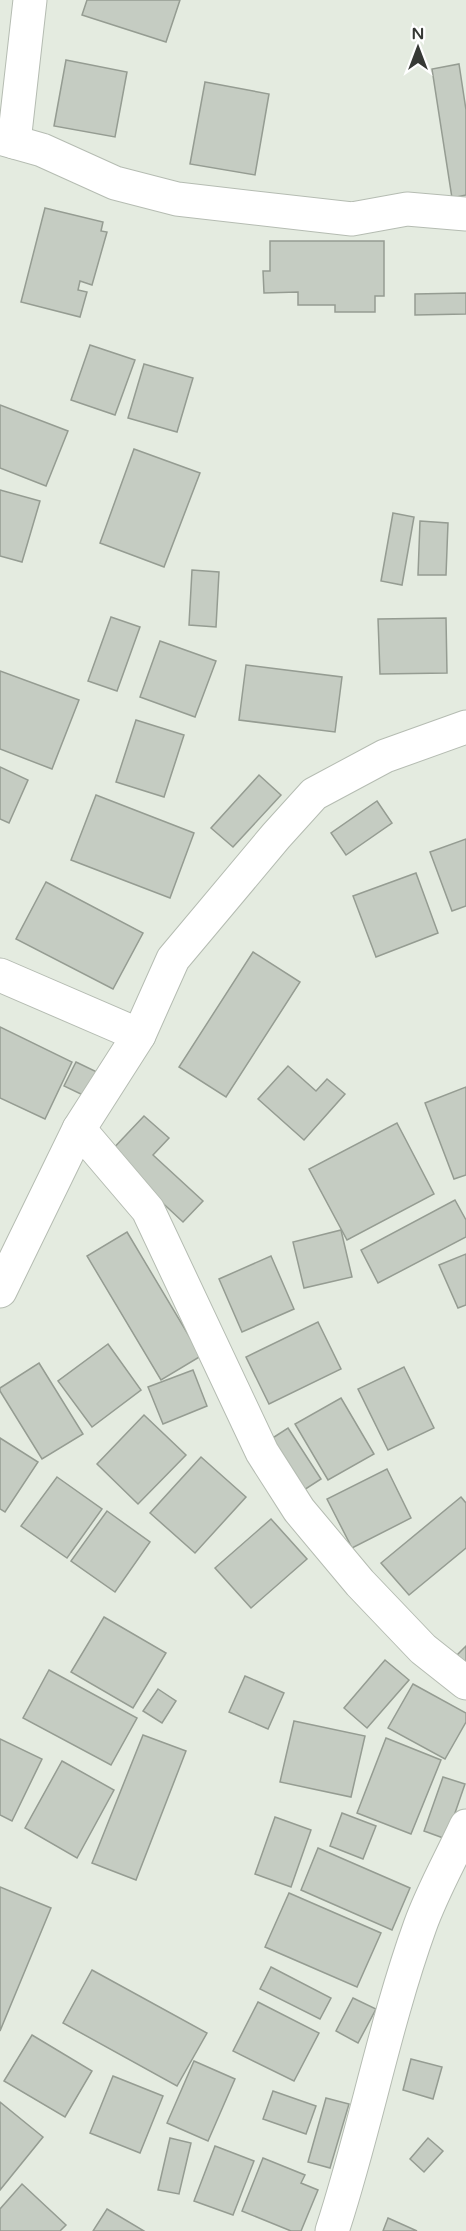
<svg xmlns="http://www.w3.org/2000/svg" width="466" height="2231" font-family="'Varela Round',sans-serif">
<style>
.building{fill:#c5ccc2;stroke:#959c92;stroke-width:1.5}
.lines{fill:none;stroke-linecap:round;stroke-linejoin:round}
.minor-casing{stroke:#b5bcb2;stroke-width:35}
.minor{stroke:#fff;stroke-width:33}
</style>
<rect width="100%" height="100%" fill="#e4ebe0"/>
<g class="building">
<polygon points="87,0 180,0 166,42 82,15"/>
<polygon points="66,60 127,72 115,137 54,126"/>
<polygon points="459,64 466,110 466,195 452,198 432,69"/>
<polygon points="205,82 269,94 255,175 190,164"/>
<polygon points="45,208 103,222 101,231 107,232 92,285 80,281 78,290 87,292 80,317 21,302"/>
<polygon points="270,241 384,241 384,296 375,296 375,312 335,312 335,305 298,305 298,292 264,293 263,271 270,271"/>
<polygon points="466,293 466,314 415,315 415,294"/>
<polygon points="90,345 135,360 115,415 71,400"/>
<polygon points="144,364 193,378 177,432 128,418"/>
<polygon points="0,405 68,431 46,486 0,468"/>
<polygon points="134,449 200,473 164,567 100,543"/>
<polygon points="0,490 40,501 22,562 0,556"/>
<polygon points="393,513 414,517 402,585 381,581"/>
<polygon points="420,521 448,523 446,575 418,575"/>
<polygon points="192,570 219,572 216,627 189,625"/>
<polygon points="111,617 140,627 117,691 88,681"/>
<polygon points="446,618 447,673 380,674 378,619"/>
<polygon points="160,641 216,661 195,717 140,697"/>
<polygon points="246,665 342,677 335,732 239,720"/>
<polygon points="0,671 79,700 52,769 0,749"/>
<polygon points="136,720 184,735 164,797 116,782"/>
<polygon points="0,767 28,780 9,823 0,819"/>
<polygon points="259,775 281,795 233,847 211,828"/>
<polygon points="96,795 194,833 170,898 71,860"/>
<polygon points="377,801 392,823 346,855 331,833"/>
<polygon points="466,839 466,906 452,911 430,852"/>
<polygon points="416,873 438,933 376,957 353,896"/>
<polygon points="46,882 143,933 113,989 16,939"/>
<polygon points="253,952 300,982 226,1097 179,1067"/>
<polygon points="0,1027 72,1062 45,1119 0,1098"/>
<polygon points="76,1062 99,1073 87,1097 64,1086"/>
<polygon points="288,1066 316,1091 327,1079 345,1094 304,1140 258,1099"/>
<polygon points="466,1087 466,1175 454,1179 425,1103"/>
<polygon points="144,1116 169,1138 153,1155 203,1201 183,1222 109,1153"/>
<polygon points="397,1123 434,1194 347,1240 309,1169"/>
<polygon points="455,1200 466,1220 466,1237 378,1283 361,1250"/>
<polygon points="341,1230 352,1277 304,1288 293,1242"/>
<polygon points="127,1232 201,1356 161,1380 87,1256"/>
<polygon points="466,1254 466,1305 458,1308 439,1265"/>
<polygon points="271,1256 294,1309 242,1332 219,1279"/>
<polygon points="318,1322 341,1369 269,1404 246,1357"/>
<polygon points="108,1344 141,1390 92,1427 58,1381"/>
<polygon points="39,1363 83,1434 42,1459 0,1391 0,1388"/>
<polygon points="404,1367 434,1428 388,1450 358,1389"/>
<polygon points="193,1370 207,1406 163,1424 148,1387"/>
<polygon points="341,1398 374,1454 328,1480 295,1424"/>
<polygon points="144,1415 186,1455 138,1504 97,1464"/>
<polygon points="288,1428 321,1479 304,1490 271,1439"/>
<polygon points="0,1438 38,1462 5,1512 0,1509"/>
<polygon points="201,1457 246,1497 195,1553 150,1513"/>
<polygon points="387,1469 411,1518 352,1548 327,1499"/>
<polygon points="57,1477 102,1509 67,1558 21,1526"/>
<polygon points="461,1497 466,1503 466,1548 409,1595 381,1563"/>
<polygon points="107,1511 150,1542 115,1592 71,1561"/>
<polygon points="271,1519 307,1559 251,1608 215,1568"/>
<polygon points="104,1617 166,1653 133,1708 71,1672"/>
<polygon points="466,1646 466,1667 455,1657"/>
<polygon points="385,1660 409,1680 367,1728 344,1708"/>
<polygon points="49,1670 137,1718 111,1765 23,1718"/>
<polygon points="245,1676 284,1693 268,1729 229,1712"/>
<polygon points="413,1684 466,1713 466,1722 445,1759 388,1728"/>
<polygon points="158,1689 176,1701 162,1723 143,1711"/>
<polygon points="294,1721 365,1736 351,1797 280,1782"/>
<polygon points="143,1735 186,1751 136,1880 92,1863"/>
<polygon points="386,1738 441,1760 411,1834 357,1813"/>
<polygon points="0,1739 42,1759 12,1821 0,1815"/>
<polygon points="62,1761 114,1790 77,1858 25,1828"/>
<polygon points="443,1777 465,1784 446,1839 424,1831"/>
<polygon points="342,1813 376,1826 363,1859 330,1846"/>
<polygon points="275,1817 311,1830 291,1887 255,1874"/>
<polygon points="318,1848 410,1888 392,1930 301,1890"/>
<polygon points="0,1887 51,1908 0,2031"/>
<polygon points="289,1893 381,1933 357,1987 265,1947"/>
<polygon points="271,1967 331,1998 320,2019 260,1989"/>
<polygon points="92,1970 207,2033 177,2086 63,2023"/>
<polygon points="353,1998 376,2009 358,2043 336,2031"/>
<polygon points="258,2002 319,2033 294,2081 233,2051"/>
<polygon points="32,2035 92,2071 65,2117 4,2081"/>
<polygon points="411,2059 442,2067 433,2099 403,2090"/>
<polygon points="194,2061 235,2079 208,2141 167,2123"/>
<polygon points="113,2076 163,2096 140,2153 90,2133"/>
<polygon points="273,2091 316,2106 306,2134 263,2119"/>
<polygon points="326,2098 349,2104 330,2168 308,2162"/>
<polygon points="0,2102 43,2137 0,2190"/>
<polygon points="170,2138 191,2143 179,2194 158,2190"/>
<polygon points="428,2138 443,2151 424,2172 410,2159"/>
<polygon points="215,2146 254,2161 233,2215 194,2201"/>
<polygon points="263,2158 305,2175 301,2183 318,2190 301,2231 291,2231 242,2211"/>
<polygon points="22,2184 66,2225 60,2231 0,2231 0,2209"/>
<polygon points="107,2209 144,2231 93,2231"/>
<polygon points="388,2218 417,2231 383,2231"/>
</g>
<g class="lines">
<defs>
<g id="minor">
<polyline points="0,138 42,150 115,183 177,199 352,219 407,209 466,214"/>
<polyline points="14,142 30,0"/>
<polyline points="0,975 139,1035"/>
<polyline points="79,1129 148,1210 262,1452 299,1510 360,1583 423,1649 466,1683"/>
<polyline points="0,1291 79,1129 139,1035 173,959 276,836 314,794 385,756 466,727"/>
<path d="M332,2231C365,2131 384,2026 420,1926C432,1892 451,1859 466,1826"/>
</g>
</defs>
<use href="#minor" class="minor-casing"/>
<use href="#minor" class="minor"/>
</g>
<g transform="translate(418 48)" stroke="#ffffff" stroke-width="4.5" paint-order="stroke">
<path d="M0-4.5L10 22L0 15L-10 22Z" fill="#363935"/>
<text y="-9" font-size="16" font-weight="bold" text-anchor="middle" fill="#363935">N</text>
</g>
</svg>
